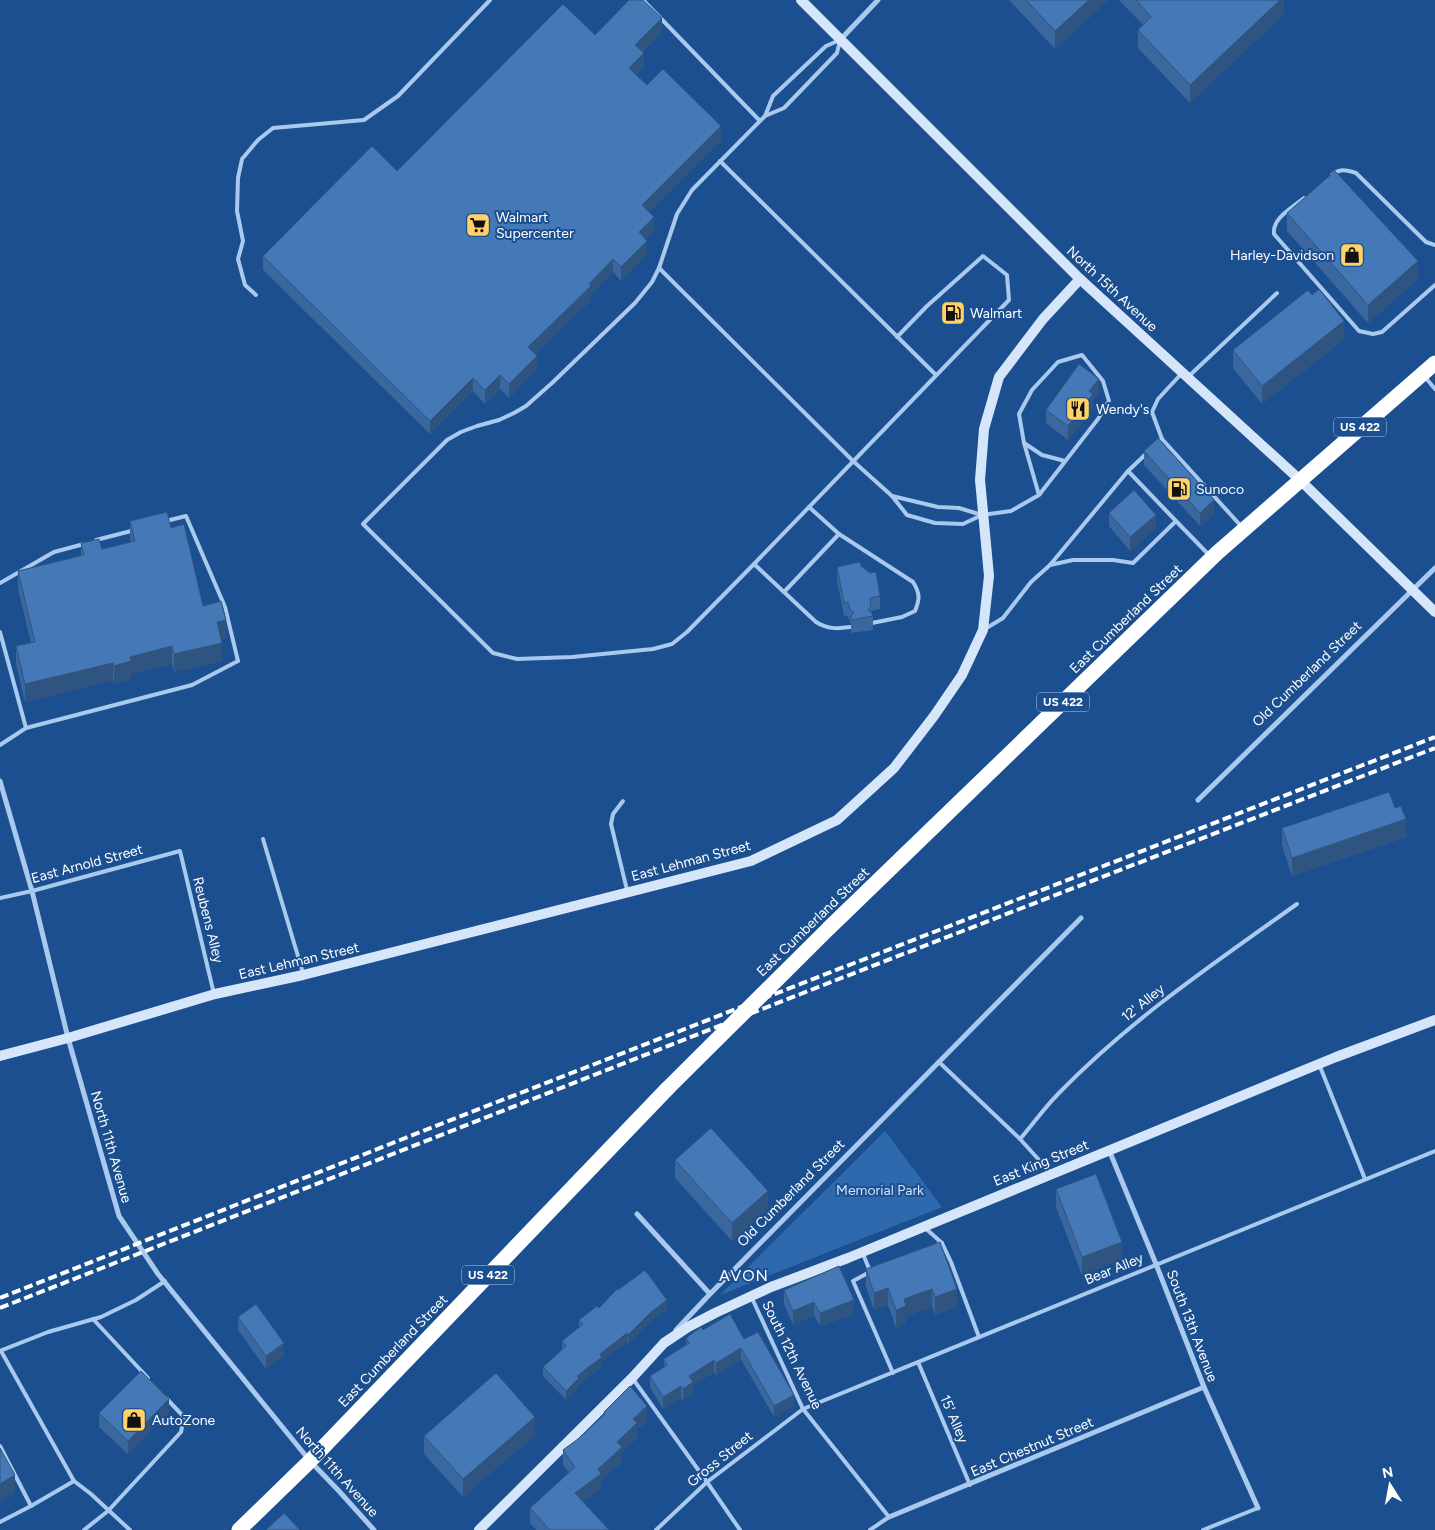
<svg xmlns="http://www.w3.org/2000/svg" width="1435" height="1530" font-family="Figtree,sans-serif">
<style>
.green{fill:#2e69ad}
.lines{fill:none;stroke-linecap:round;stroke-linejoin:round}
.lane{stroke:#a9c9ee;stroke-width:4}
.street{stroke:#a9c9ee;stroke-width:5}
.secondary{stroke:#d6e6fa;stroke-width:10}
.highway{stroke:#fff;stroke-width:15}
.rail{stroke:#fff;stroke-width:4;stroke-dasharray:9 4;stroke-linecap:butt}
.highway-bridge{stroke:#fff;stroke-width:15}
.wall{fill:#3a679d}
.shaded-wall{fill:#305480}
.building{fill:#4478b7;stroke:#305480}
.labels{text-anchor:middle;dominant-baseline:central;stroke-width:4;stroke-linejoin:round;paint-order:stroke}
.shield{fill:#1b4f8f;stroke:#bbcadd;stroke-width:1}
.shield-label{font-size:12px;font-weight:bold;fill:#fff}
.poi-label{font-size:14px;fill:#fff;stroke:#1b4f8f;text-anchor:start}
.street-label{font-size:14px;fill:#fff;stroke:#1b4f8f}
.park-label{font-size:14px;fill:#cfe3fa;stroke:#1b4f8f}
.quarter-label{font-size:16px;letter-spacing:1px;fill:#fff;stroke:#1b4f8f}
</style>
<rect width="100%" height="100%" fill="#1b4f8f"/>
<polygon class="green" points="885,1131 942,1207 720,1295"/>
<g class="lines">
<g class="lane">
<polyline points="643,0 760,121"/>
<polyline points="840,40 826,46 773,96 765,116 692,190 677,214 659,268 652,282 635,303 552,383 526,406 514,413 499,420 477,426 461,432 447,440 363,524 493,653 517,659 572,657 653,649 672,644 687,632 754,564 1009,300 1007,275 983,256 927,306 897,337"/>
<polyline points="765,116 784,108 837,53 840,40"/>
<polyline points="720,161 936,375"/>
<path d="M1332,175C1340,168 1347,170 1356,173L1426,242L1435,245"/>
<path d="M1304,198C1292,208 1272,218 1274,234L1359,331L1373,334L1382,332L1435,285"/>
<polyline points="659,268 853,461 892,496 907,515 935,523 963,524 982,515 1011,511 1039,495 1098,419 1109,401 1103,381 1082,355 1058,362 1032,390 1019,414 1024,443 1039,495"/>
<polyline points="256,295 245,285 238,259 243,241 237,211 238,178 242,159 258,140 273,128 364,120 398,96 490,0"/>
<polyline points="1189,376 1277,293"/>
<polyline points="1425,377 1435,389"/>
<polyline points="1162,439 1241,526"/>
<polyline points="1024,443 1042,455 1065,461"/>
<polyline points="1157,443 1162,439 1152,412 1158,399 1182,373"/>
<polyline points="1147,453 1128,471 1176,521"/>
<polyline points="892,496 938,507 959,508 982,515"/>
<path d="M809,507L839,534L913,582C920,593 920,599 915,611L902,617L872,623"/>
<polyline points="96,540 135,530"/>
<path d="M754,564L816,622C827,629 837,629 850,627"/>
<polyline points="1050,565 1128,471"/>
<polyline points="0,583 54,552 84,544"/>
<polyline points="784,592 839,534"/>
<polyline points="985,629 1003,618 1031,582 1050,565 1073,560 1113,560 1133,563 1176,521 1209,555"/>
<polyline points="0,632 26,728"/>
<polyline points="0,745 26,728 192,685 238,661 225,607 186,516 166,521"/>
<polyline points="623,801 613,814 611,824 627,890"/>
<polyline points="263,839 303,973"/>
<polyline points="0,898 32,891 180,851 214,994"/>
<polyline points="940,1063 1020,1139 1050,1172"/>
<polyline points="1319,1064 1365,1179"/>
<path d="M1020,1139C1033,1124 1045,1107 1059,1093C1130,1020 1214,963 1297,904"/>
<polyline points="924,1227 942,1243 938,1244"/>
<polyline points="942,1243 951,1262 979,1337"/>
<polyline points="863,1254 870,1271"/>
<polyline points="868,1273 853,1281 893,1373"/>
<polyline points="751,1296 803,1409 889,1517 870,1530"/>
<polyline points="93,1319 148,1378"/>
<polyline points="0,1351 48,1332 101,1317 136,1300 165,1281"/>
<polyline points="1,1351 74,1481 91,1494 130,1530"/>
<polyline points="918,1362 970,1485"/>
<polyline points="633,1379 707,1482 740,1530"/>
<polyline points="0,1446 31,1506 0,1522"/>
<polyline points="31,1506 74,1481"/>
<polyline points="84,1530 108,1511 181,1432 184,1417 166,1398"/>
<polyline points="656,1530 707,1482 803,1409 1435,1151"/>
<polyline points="1203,1530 1258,1508"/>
</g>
<g class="street">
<polyline points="840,40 878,0"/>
<polyline points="0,781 32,891 68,1038 119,1216 158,1274 310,1461 338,1490 374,1530"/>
<polyline points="1198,800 1435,568"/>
<polyline points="1109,1150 1156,1264 1204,1387 1258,1508"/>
<polyline points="637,1214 710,1294"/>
<polyline points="676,1330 710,1294 1081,918"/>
<polyline points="889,1517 1204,1387"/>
</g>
<g class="secondary">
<polyline points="801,0 1080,279 1300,480 1435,612"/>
<polyline points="0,1056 68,1038 215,994 303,975 751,861 837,820 894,768 934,716 962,675 983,630 989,576 980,480 984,429 999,377 1043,319 1080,279"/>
<polyline points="479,1530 632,1378 664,1343 688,1327 715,1313 771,1287 848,1258 1336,1057 1435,1020"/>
</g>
<g class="highway">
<polyline points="829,928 1217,553 1435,363"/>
<polyline points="239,1530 310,1461 667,1089"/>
</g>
<g class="rail">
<polyline points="0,1298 456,1118 1435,737"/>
<polyline points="0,1308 844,977 1435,748"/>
</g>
<polyline class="highway-bridge" points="667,1089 829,928"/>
</g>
<g class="wall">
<polygon points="1009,0 1108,0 1055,49"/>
<polygon points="1119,0 1284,0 1284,14 1190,103 1138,48 1138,30 1143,25"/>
<polygon points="662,32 642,52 644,67 636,75 647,85 721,140 649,212 654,231 646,239 647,254 621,281 613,272 591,295 591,300 535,354 537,369 509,398 500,389 485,404 473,391 430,434 263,270 263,256 397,171 595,35"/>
<polygon points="1287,213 1418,279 1368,323 1287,231"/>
<polygon points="1344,339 1262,404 1233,368 1233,350"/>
<polygon points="1099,393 1093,400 1093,408 1068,440 1046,423 1046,410"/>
<polygon points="1144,451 1214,514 1200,526 1144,465"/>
<polygon points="1109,513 1156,528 1130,551 1109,526"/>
<polygon points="130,521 171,528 203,606 226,638 221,639 222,661 174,672 172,664 131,674 131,679 114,684 113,680 25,702 16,664 16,646 31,643 18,589 18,571 81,556 81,543 102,549 131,542 130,539"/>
<polygon points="861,566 880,596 880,609 871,611 873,616 873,630 851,633 851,624 850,623 848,616 844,616 837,580 837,567"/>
<polygon points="1395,808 1406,837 1292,876 1282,846 1282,828"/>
<polygon points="675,1160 768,1209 732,1241 675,1178"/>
<polygon points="1056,1189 1122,1259 1082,1275 1056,1207"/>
<polygon points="940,1242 957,1307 935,1315 932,1307 906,1316 906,1324 896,1328 888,1305 874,1310 866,1287 866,1269"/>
<polygon points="618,1290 667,1309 650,1322 628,1344 627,1342 602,1361 602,1366 579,1384 579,1387 566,1400 543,1376 543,1367 562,1350 562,1341 579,1327 579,1320 599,1308"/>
<polygon points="784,1290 854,1314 820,1326 814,1315 793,1325 784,1304"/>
<polygon points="238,1317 284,1356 266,1369 238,1330"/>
<polygon points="703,1330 744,1339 794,1406 774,1417 741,1359 716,1375 714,1372 693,1385 693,1394 683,1401 681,1398 663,1409 650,1387 650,1376 664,1367 664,1359 686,1345 686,1338"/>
<polygon points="169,1412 128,1454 99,1427 99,1413"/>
<polygon points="604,1412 647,1421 637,1429 637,1438 622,1452 622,1462 601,1480 601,1489 583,1501 609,1530 536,1530 530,1523 530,1508 569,1473 563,1465 563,1450 578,1439 604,1416"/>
<polygon points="535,1435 463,1497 424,1454 424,1436"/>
</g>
<g class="shaded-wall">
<polygon points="1089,0 1108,0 1055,49 1055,31"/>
<polygon points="1280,0 1284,0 1284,14 1190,103 1190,85"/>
<polygon points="662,18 662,32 635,58 635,45"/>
<polygon points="644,53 644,67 629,81 629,68"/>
<polygon points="721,126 721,140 642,219 642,205"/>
<polygon points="654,217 654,231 639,246 639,232"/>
<polygon points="647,241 647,254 621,281 621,267"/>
<polygon points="613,259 613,272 591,295 591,300 528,361 528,347"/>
<polygon points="1418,261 1418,279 1368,323 1368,305"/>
<polygon points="1344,321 1344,339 1262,404 1262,386"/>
<polygon points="537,356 537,369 509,398 509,384"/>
<polygon points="500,375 500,389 485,404 485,390"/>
<polygon points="473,378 473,391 430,434 430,421"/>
<polygon points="1099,379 1099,393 1093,400 1093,408 1068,440 1068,426 1089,391"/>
<polygon points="1214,500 1214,514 1200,526 1200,513"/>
<polygon points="1156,515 1156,528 1130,551 1130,537"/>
<polygon points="226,620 226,638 217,640 217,622"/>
<polygon points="222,643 222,661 174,672 174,654"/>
<polygon points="172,646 172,664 131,674 131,679 114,684 114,666 130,657"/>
<polygon points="113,663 113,680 25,702 25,684"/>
<polygon points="1406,819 1406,837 1292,876 1292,858"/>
<polygon points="768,1191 768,1209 732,1241 732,1223"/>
<polygon points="1122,1242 1122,1259 1082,1275 1082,1257"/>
<polygon points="888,1288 888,1305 874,1310 874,1293"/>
<polygon points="932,1289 932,1307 906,1316 906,1324 896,1328 896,1310 904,1299"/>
<polygon points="957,1289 957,1307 935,1315 935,1297"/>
<polygon points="667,1300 667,1309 650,1322 628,1344 628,1335 650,1313"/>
<polygon points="854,1300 854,1314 820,1326 820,1313"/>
<polygon points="814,1302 814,1315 793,1325 793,1311"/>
<polygon points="627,1333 627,1342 602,1361 602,1366 579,1384 579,1387 566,1400 566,1391 577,1376 600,1354"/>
<polygon points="284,1343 284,1356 266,1369 266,1356"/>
<polygon points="741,1348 741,1359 716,1375 716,1363"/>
<polygon points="714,1360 714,1372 693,1385 693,1394 683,1401 683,1389 689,1376"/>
<polygon points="681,1386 681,1398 663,1409 663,1397"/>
<polygon points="794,1395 794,1406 774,1417 774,1406"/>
<polygon points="169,1399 169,1412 128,1454 128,1441"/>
<polygon points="647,1406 647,1421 637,1429 637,1438 622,1452 622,1462 601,1480 601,1489 575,1507 575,1493 598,1469 633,1419"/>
<polygon points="535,1417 535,1435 463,1497 463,1479"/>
<polygon points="15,1475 15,1493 0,1501 0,1484"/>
</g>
<g class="building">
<polygon points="629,0 643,0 662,18 635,45 644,53 629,68 647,85 663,69 721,126 642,205 654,217 639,232 647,241 621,267 613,259 589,284 591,286 528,347 537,356 509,384 500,375 485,390 473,378 430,421 263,256 372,146 397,171 563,4 595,35"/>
<polygon points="1026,0 1089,0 1055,31"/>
<polygon points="1136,0 1280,0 1190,85 1138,30 1151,17"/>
<polygon points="1335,171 1418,261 1368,305 1287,213"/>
<polygon points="1319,289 1344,321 1262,386 1233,350 1308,290 1312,295"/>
<polygon points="1079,364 1099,379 1089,391 1093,394 1068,426 1046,410"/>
<polygon points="1158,438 1214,500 1200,513 1144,451"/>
<polygon points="1134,490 1156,515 1130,537 1109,513"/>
<polygon points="167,512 171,528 184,524 203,606 221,601 226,620 217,622 222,643 174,654 172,646 130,657 131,661 114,666 113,663 25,684 16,646 35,642 18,571 84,555 81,543 99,539 102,549 135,541 130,521"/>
<polygon points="860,562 861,566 870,573 876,572 880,596 870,598 871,606 868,610 872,613 873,616 851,620 851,617 854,612 850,610 848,602 844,603 837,567"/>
<polygon points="1389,792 1395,808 1401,806 1406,819 1292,858 1282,828"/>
<polygon points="711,1128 768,1191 732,1223 675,1160"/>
<polygon points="1096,1174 1122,1242 1082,1257 1056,1189"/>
<polygon points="940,1242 957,1289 935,1297 932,1289 904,1299 906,1306 896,1310 888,1288 874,1293 866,1269"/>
<polygon points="839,1266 854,1300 820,1313 814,1302 793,1311 784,1290"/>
<polygon points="645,1270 667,1300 650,1313 628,1335 627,1333 600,1354 602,1357 577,1376 579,1378 566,1391 543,1367 566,1346 562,1341 583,1324 579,1320 597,1306 599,1308 617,1289 618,1290"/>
<polygon points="256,1304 284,1343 266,1356 238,1317"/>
<polygon points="730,1314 744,1339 758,1332 794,1395 774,1406 741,1348 716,1363 714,1360 689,1376 693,1382 683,1389 681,1386 663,1397 650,1376 667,1365 664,1359 689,1343 686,1338 701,1327 703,1330"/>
<polygon points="141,1371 169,1399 128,1441 99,1413"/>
<polygon points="496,1373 535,1417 463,1479 424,1436"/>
<polygon points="630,1386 647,1406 633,1419 637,1423 617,1442 622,1447 598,1469 601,1474 575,1493 609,1530 550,1530 530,1508 575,1467 563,1450 578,1439 605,1414 604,1412"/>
<polygon points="0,1448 15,1475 0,1484"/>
<polygon points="284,1513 300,1530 266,1530"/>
</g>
<defs>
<symbol id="supermarket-square" viewBox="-11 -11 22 22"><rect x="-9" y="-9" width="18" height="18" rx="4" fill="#ffd166" stroke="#1b4f8f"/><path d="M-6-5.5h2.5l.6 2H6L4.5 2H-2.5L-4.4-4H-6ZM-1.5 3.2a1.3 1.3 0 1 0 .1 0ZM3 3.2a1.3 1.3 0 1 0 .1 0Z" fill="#111"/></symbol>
<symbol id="shop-square" viewBox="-11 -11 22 22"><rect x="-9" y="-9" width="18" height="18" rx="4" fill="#ffd166" stroke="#1b4f8f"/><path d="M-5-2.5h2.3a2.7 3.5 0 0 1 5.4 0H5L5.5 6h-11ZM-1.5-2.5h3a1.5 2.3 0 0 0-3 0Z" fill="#111"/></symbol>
<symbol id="fuel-square" viewBox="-11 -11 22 22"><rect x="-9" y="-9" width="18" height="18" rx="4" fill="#ffd166" stroke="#1b4f8f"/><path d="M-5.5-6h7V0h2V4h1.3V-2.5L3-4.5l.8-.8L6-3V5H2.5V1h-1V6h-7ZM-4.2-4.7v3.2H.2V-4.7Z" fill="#111"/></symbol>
<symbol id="restaurant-square" viewBox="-11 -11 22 22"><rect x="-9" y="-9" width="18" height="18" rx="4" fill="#ffd166" stroke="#1b4f8f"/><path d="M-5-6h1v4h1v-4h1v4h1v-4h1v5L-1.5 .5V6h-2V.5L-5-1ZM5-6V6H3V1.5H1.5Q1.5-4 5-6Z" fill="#111"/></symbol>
</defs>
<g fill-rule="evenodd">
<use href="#supermarket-square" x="464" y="211" width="28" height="28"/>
<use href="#shop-square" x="1338" y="241" width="28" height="28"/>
<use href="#fuel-square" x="939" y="299" width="28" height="28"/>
<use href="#restaurant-square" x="1064" y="395" width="28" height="28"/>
<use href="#fuel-square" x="1165" y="475" width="28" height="28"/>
<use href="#shop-square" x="120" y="1406" width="28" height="28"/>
</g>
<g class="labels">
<g class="shield">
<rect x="1334" y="417.5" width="52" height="19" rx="4"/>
<rect x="1037" y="692.5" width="52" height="19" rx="4"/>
<rect x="462" y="1265.5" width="52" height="19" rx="4"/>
</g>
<g class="shield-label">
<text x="1360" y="427">US 422</text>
<text x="1063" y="702">US 422</text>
<text x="488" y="1275">US 422</text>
</g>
<g class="poi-label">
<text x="496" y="217">Walmart<tspan x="496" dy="16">Supercenter</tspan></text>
<text x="1334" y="255" text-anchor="end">Harley-Davidson</text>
<text x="970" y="313">Walmart</text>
<text x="1096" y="409">Wendy's</text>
<text x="1196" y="489">Sunoco</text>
<text x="152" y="1420">AutoZone</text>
</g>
<g class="street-label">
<text transform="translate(1112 289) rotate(43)">North 15th Avenue</text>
<text transform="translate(1126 619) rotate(-44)">East Cumberland Street</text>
<text transform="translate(1307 674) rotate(-44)">Old Cumberland Street</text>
<text transform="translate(691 861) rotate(-15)">East Lehman Street</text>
<text transform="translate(87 864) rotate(-15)">East Arnold Street</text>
<text transform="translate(208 920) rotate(76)">Reubens Alley</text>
<text transform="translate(813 922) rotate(-44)">East Cumberland Street</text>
<text transform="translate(299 961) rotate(-13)">East Lehman Street</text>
<text transform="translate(1143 1003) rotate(-39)">12' Alley</text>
<text transform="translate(111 1147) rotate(74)">North 11th Avenue</text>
<text transform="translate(1041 1163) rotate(-22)">East King Street</text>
<text transform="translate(791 1193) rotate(-45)">Old Cumberland Street</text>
<text transform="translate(1114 1269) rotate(-22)">Bear Alley</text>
<text transform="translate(1192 1326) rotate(69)">South 13th Avenue</text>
<text transform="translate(393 1351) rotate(-46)">East Cumberland Street</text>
<text transform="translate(792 1355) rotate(64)">South 12th Avenue</text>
<text transform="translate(954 1419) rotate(67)">15' Alley</text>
<text transform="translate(1032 1447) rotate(-23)">East Chestnut Street</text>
<text transform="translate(720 1459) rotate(-39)">Gross Street</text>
<text transform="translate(337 1472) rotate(48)">North 11th Avenue</text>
</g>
<g class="park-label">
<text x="880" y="1190">Memorial Park</text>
</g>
<g class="quarter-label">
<text x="744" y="1275">AVON</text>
</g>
</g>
<g transform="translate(1390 1485) rotate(349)" stroke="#1b4f8f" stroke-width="4" paint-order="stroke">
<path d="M0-4L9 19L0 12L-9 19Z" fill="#ffffff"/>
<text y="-8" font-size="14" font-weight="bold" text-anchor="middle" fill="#ffffff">N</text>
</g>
</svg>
